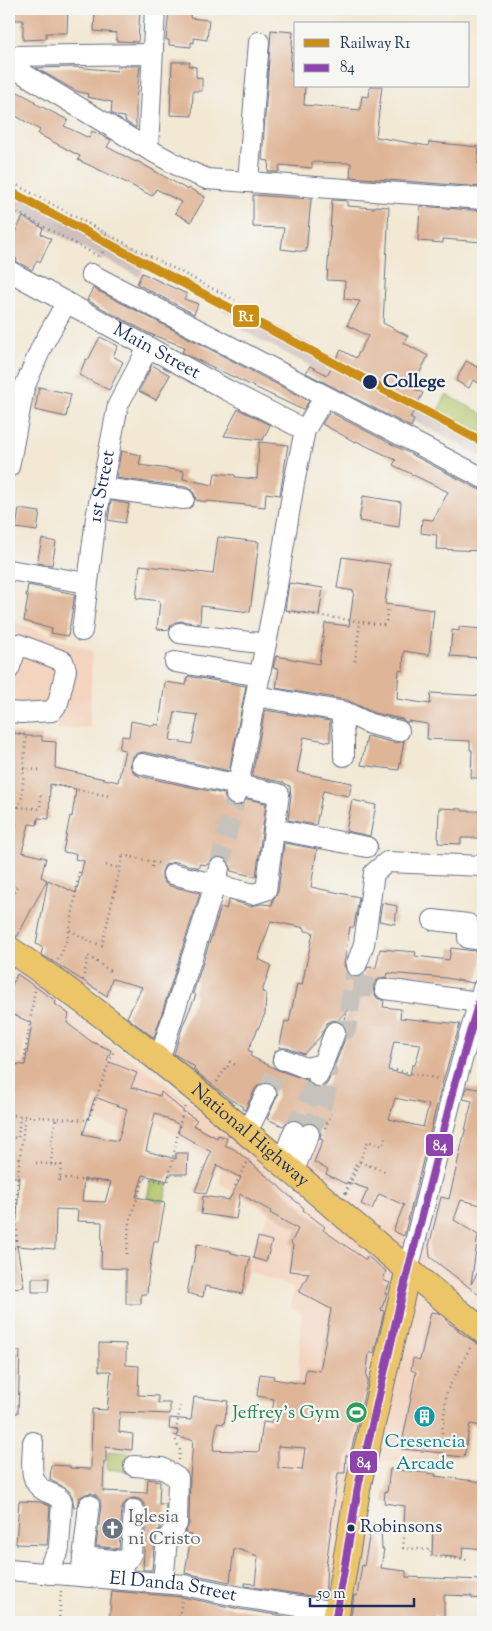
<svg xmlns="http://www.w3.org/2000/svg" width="492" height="1631" font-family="'Sorts Mill Goudy',serif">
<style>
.built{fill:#f3d4bf;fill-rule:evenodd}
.industrial{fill:#cfc0bb}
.green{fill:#b2c66a;stroke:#667a64}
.building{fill:#dfb597;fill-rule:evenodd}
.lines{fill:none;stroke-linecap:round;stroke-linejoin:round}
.minor-tunnel{stroke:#c7c3bc;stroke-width:20;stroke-dasharray:20 10;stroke-linecap:butt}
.minor-casing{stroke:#667087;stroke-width:22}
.major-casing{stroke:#667087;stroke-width:27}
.path{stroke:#667087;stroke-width:2.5;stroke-dasharray:1 4;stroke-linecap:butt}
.minor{stroke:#fff;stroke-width:20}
.major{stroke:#edc569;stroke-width:25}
.bus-1-casing{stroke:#f6f6f2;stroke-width:11}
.bus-1{stroke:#8e44ad;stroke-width:8}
.rail-1-casing{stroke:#f6f6f2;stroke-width:12}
.rail-1{stroke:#cb8e13;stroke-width:9}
.stop-dot{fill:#1b2f5e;stroke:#f6f6f2;stroke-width:2}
.labels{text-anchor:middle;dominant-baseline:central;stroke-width:4.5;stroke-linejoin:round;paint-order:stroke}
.bus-label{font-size:18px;fill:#1b2f5e;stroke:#f6f6f2;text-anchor:start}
.street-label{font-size:19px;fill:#1b2f5e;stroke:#f6f6f2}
.stop-label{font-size:19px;font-weight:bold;fill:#1b2f5e;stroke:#f6f6f2;text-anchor:start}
.leisure-label{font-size:19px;fill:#27864d;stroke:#f6f6f2;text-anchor:end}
.culture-label{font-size:19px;fill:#0d838f;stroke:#f6f6f2}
.worship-label{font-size:19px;fill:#5b616d;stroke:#f6f6f2;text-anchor:start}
.line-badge{stroke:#f6f6f2;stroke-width:2}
.badge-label{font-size:14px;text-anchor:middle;font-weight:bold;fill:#fff}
</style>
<rect width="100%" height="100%" fill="#f6f6f2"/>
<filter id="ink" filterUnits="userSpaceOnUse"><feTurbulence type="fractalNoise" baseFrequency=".02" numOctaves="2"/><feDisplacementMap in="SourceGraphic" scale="10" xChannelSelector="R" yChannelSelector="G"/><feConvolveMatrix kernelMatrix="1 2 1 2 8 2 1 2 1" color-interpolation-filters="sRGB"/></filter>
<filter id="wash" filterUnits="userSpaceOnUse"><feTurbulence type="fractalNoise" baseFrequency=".0096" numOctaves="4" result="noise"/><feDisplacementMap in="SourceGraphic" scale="20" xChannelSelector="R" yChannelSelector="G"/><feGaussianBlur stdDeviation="1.12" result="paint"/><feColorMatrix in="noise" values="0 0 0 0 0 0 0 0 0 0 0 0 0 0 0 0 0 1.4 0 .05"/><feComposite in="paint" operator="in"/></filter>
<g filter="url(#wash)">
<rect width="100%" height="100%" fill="#f2e8d3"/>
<g class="built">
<polygon points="9,620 92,651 90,727 58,729 57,718 9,721"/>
<path d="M9,966L32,981L97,1033L230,1132L475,1334L448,1383L446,1439L443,1455L434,1465L360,1459L334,1608L241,1597L257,1556L185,1533L190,1447L257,1443L261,1421L269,1420L273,1400L297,1402L301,1313L291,1307L294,1288L249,1272L253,1245L269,1213L220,1184L221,1170L155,1120L142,1171L111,1164L120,1128L89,1120L109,1069L46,1116L9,1114ZM25,1040L62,1046L57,1066L22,1058Z"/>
<polygon points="334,1099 483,1163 483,1321 306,1172"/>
</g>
<polygon class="industrial" points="9,185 483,436 483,457 240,329 244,321 144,268 139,277 9,209"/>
<g class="green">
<polygon points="446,395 483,414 483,436 437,412"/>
<polygon points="151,1180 168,1184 164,1202 147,1198"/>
<polygon points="108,1451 131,1453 130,1471 107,1469"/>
</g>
<g id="blocks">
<g class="building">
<polygon points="9,9 68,9 67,33 46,33 46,39 23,40 23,20 9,20"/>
<polygon points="107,9 140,9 138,42 116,41 117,33 94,31 95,13 106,14"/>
<polygon points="169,9 191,9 190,18 209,20 207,40 194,38 194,43 191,42 191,47 169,45 169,40 166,40"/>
<polygon points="271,30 293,32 290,70 296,71 296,86 305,86 304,105 360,110 362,96 369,97 370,86 382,86 376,137 428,146 429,142 479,147 478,164 482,165 481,187 350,177 351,163 312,162 312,168 280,165 279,172 268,172 269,161 262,160"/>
<polygon points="172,62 190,62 189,66 196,67 196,77 202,78 202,91 193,91 192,116 170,115"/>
<polygon points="118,66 140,66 136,101 136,128 125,121 125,117 117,116 111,113 112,102 87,97 88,94 76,91 36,68 74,67 117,71"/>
<polygon points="14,90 35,101 34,103 68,120 64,126 89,138 92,131 111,140 107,147 136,162 137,161 188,190 189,188 205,197 191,222 175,213 181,202 156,189 152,196 121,180 78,160 80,156 38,134 40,130 9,112 9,100"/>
<polygon points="253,195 311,199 306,252 281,249 284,228 253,227"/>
<polygon points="332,200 347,201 347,206 374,208 375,206 389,207 383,323 408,336 404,343 428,356 412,388 423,393 410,418 414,420 411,427 306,373 310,366 327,375 341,350 356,358 368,336 347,325 360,301 344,299 345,281 327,280"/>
<polygon points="420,206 483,211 483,242 443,239 443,243 418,241"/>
<polygon points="23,217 43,228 41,234 51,239 40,262 37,260 32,270 16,261 17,259 9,254 9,243"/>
<polygon points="142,273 187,294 184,299 198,304 194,314 137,284"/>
<polygon points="93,288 309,401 303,410 185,354 182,352 185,347 150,334 87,300"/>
<polygon points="100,337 118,346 113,356 123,362 109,390 79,375 86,359 88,360"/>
<polygon points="466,361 483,370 483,385 473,380 469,388 456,381"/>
<polygon points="152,365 170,375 156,400 139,391"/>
<polygon points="39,387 71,394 66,417 35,410"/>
<polygon points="238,409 270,425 263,440 224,436"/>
<polygon points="330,412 478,489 483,490 483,551 436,549 437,535 421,533 422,519 433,520 448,492 393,465 396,460 356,441 355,442 322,424"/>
<polygon points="259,442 288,445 280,495 266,493 265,507 207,501 207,502 196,500 195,495 192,490 186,487 116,478 121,451 141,455 139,465 184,471 183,479 213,485 215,473 235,475 235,477 257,479"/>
<polygon points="363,496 401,502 399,527 359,521"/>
<polygon points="111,501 129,504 125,523 108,520"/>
<polygon points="19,509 40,512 37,531 16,528"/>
<polygon points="218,537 259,542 250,612 201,606 200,624 181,621 175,622 171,625 169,630 157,629 160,601 136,598 140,565 213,574"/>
<polygon points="42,539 56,542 52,565 37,563"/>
<polygon points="342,557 390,564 385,604 434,610 429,655 404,651 403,671 399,670 397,699 430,704 431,693 483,696 483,778 471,778 472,750 470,750 470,741 427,739 428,724 408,721 407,723 402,719 374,713 347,700 276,688 279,669 273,668 276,656 319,664 325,623 349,626 354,591 337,588"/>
<polygon points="289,583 323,588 319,615 285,610"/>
<polygon points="28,585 75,594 68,636 51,633 52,629 24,621 28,596 26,596"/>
<polygon points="459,627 482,629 481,658 450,656 452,630 459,631"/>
<path d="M188,676L246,686L229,771L144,752L138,753L133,756L130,762L131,768L134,773L139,776L224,794L225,799L228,804L233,806H240L247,799L266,803L256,877L231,871L230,865L227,860L221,856L215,857L211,860L207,865L199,864V868L176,862L170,863L165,865L162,871V878L165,883L170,886L200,893L154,1038L127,1017L142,987L112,979L107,996L41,954L43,948L36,944L48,880L76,893L84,861L75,859L76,854L63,852L70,816L72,817L76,789L50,784L49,819L38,818L37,825L29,824L22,852L46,858L41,877L47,880L17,937L9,933V732L28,736H42V741L56,742L55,768L118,782L125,750L119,749L122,736L129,737L131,721L155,726V724L159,725L165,682L186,685ZM175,712L198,715L192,744L170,740Z"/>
<polygon points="265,710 330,721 330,742 304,737 297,772 352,783 349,796 323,791 316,825 288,820 291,796 290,786 282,782 252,776"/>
<polygon points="367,736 396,743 404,741 399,770 361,765"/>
<polygon points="352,800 376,805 370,836 346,831"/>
<polygon points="439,808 462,809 462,811 483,811 483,838 461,838 461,844 438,843"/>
<path d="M284,843L317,849L311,887L359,897L354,927H350L344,964L347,973L352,977L358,978L363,975L368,967L376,968L380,949L416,952L415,956L449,960L451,948L483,952L479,977L473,983L446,978L388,973L387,977L380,978L375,982L373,987L374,993L377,998L384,1001L383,1007L401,1009L400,1018L460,1024L443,1081L404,1236L393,1231L404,1205L379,1194L372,1209L361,1204L368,1189L347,1182L346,1184L326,1174L328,1170L314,1162L323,1140L320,1139L321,1132L318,1126L313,1123L308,1122L303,1124L299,1120L293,1119L287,1122L283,1126L267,1119L278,1094L276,1088L272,1084L266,1082L259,1084L255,1089L245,1110L242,1109L243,1107L231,1100L193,1069L195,1067L174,1054L183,1025L196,995L193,993L221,907L226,909L229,900L250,906L262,904L272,905L273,899L278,892ZM271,921L305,928V931L313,932L302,985L297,984L289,1022L285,1021L279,1048H287L304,1054L320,1037L327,1023L333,1020L337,1021L349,1008L343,1024L347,1030L346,1036L329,1080L326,1085L320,1088L313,1087L309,1084L307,1080L278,1070L250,1056L252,1052L248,1050L265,1014L266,993L262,992L271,965L258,959ZM394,1041L421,1044L415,1065H412L410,1075L388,1070ZM395,1098L429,1105L423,1127L389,1119Z"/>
<polygon points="382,903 397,906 395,924 379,921"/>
<path d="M17,974L56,1001L55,1004L69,1014L67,1023L92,1042L111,1050L107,1061L137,1073L131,1087L160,1096L161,1092L186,1113L197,1120L193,1125L217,1138L218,1135L227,1138L225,1145L234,1149L280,1187V1188L304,1208L303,1210L325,1227L323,1230L366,1260L367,1256L386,1271L383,1280L390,1283L385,1294H387L381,1310L384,1311L374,1353H369L366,1378H368L350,1456L346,1455L345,1473H338L326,1566H327L325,1598L245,1586V1583L255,1584L258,1556L234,1548L230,1582L185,1573L191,1535L185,1533L189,1524L190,1477L193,1440L177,1437L178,1430L169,1429L170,1418L191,1420L194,1397L228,1401L224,1424L217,1423L213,1450L259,1452L263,1422L271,1423L274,1399L257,1396L260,1374L274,1376L273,1379L304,1384L306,1369L320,1371L331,1309L299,1292L309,1273L289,1271L293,1245L291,1243L298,1229L270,1213L271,1211L240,1194L236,1219L201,1214L203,1196L229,1200L241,1178L217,1165L206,1194L195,1191L211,1152L178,1133L180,1125L155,1113L146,1151L176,1159V1153H188L187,1174H169L167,1181L143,1175L136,1197L165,1203L158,1241H154L148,1280L147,1294H141V1304H126V1269L101,1268L102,1222L77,1221L78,1210L56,1209L55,1249L17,1246L24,1287L9,1288V1220L17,1219L19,1177H9V1064L25,1065L32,1023L9,1013V992ZM95,1097L127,1109L118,1141L83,1134ZM84,1179L111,1182L105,1202L82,1201ZM278,1446L305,1448L302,1470L278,1468Z"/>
<polygon points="467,1087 483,1090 483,1197 481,1205 461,1200 454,1220 478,1235 471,1284 483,1263 483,1298 430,1257 429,1246 441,1197 449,1199 472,1101 463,1099"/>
<polygon points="258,1237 272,1241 266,1262 253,1258"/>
<polygon points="197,1244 231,1251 231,1253 250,1257 242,1294 205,1286 203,1297 187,1293"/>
<polygon points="32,1278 49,1278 48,1292 32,1292"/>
<polygon points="431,1312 439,1313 450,1324 458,1329 458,1331 483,1347 483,1426 470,1424 464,1457 443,1455 444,1453 401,1449 416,1372 411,1370 413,1358 420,1360"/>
<polygon points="99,1343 126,1344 126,1365 139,1366 138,1395 158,1396 158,1403 170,1403 170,1414 120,1412 119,1432 133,1434 132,1450 106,1447 106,1462 104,1462 103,1491 147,1493 148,1479 160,1481 159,1504 166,1504 165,1520 160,1519 160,1529 155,1537 152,1570 143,1570 146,1511 145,1505 141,1500 135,1498 129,1499 124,1504 122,1509 119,1549 96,1546 101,1506 100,1500 96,1495 91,1493 85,1494 79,1498 77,1507 74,1507 72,1496 69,1491 62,1486 50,1480 51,1465 70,1466 70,1468 91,1469 92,1409 107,1410 111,1371 99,1371"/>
<polygon points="9,1351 20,1351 18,1413 9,1413"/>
<polygon points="390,1469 436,1474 435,1476 483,1482 483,1549 463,1547 462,1558 432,1555 433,1528 404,1526 405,1506 384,1503 385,1491 387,1492"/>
<polygon points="19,1501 40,1502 50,1506 47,1545 16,1544"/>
<polygon points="371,1527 381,1528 382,1549 384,1549 381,1568 406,1571 406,1577 483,1580 483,1599 472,1598 472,1596 444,1595 444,1616 433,1615 433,1622 350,1622 354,1595 357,1596 362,1565 364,1566"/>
<polygon points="112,1591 182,1597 239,1609 321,1622 259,1622 241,1618 241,1622 109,1622"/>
</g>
</g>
</g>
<g filter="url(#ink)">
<use href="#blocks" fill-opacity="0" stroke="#667087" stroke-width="1"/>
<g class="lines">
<g class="minor-tunnel">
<polyline points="219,868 236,795"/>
<polyline points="353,985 385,989"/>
<polyline points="335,1032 346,1029 356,966"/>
<polyline points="266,1094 283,1060"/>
<polyline points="294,1131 318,1076"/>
<path d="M309,1134C315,1119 335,1083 326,1069"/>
</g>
<defs>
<g id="minor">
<polyline points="9,56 152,54"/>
<polyline points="9,65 148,149 188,171 207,179 483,199"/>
<polyline points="148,149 155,9"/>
<polyline points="248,182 259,42"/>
<path id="s1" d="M9,271L227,390L305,430"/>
<polyline points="91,274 483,478"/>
<polyline points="9,467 24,388 42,346 66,303"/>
<polyline points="102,488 184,499"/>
<polyline points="9,570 87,583"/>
<path id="s2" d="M82,631L96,518L118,405L148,348"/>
<polyline points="180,633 266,644"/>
<polyline points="175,662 260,676"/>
<polyline points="9,669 18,644 63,661 66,670 58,703 52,711 21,713 9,712"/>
<polyline points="256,696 345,712 370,724 399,731"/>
<polyline points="341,712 344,739 344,756"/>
<polyline points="142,764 279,794 266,890 253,894 173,874"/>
<polyline points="236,795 275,598 294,483 305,430 325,396"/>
<polyline points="274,829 367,847"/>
<polyline points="433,920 468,924 468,938 483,940"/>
<polyline points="356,966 364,944 374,873 387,862 483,866"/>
<polyline points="385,989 478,1002"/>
<polyline points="283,1060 283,1059 306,1068 323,1064"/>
<polyline points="160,1062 161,1054 215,885 219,868"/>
<polyline points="318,1076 335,1032"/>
<polyline points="247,1132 266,1094"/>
<polyline points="282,1162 294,1131"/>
<polyline points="293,1172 309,1134"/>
<polyline points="408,1270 455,1084 483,988"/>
<path d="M33,1442C33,1459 27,1482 45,1491C51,1494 58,1495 62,1502L59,1547L58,1552L52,1561L50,1574"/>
<polyline points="134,1466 162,1468 178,1478 177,1524 167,1539 163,1583"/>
<polyline points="83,1557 123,1561 122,1580"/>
<polyline points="123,1561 129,1558 131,1554 134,1510"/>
<polyline points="82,1568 89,1505"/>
<path id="s3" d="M9,1570L184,1585L241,1597L337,1612"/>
</g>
<g id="major">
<path id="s4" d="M9,949C178,1062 324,1205 483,1331"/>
<polyline points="335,1622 359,1482 408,1270"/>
</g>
</defs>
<use href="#minor" class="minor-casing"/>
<use href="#major" class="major-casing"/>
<g class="path">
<polyline points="9,181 111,236 235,300"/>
<polyline points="9,208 100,257"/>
<polyline points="100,257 111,236"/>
<polyline points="320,606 323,606"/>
<polyline points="289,611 383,625 386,621 388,606"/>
<polyline points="355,661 360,622"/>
<polyline points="9,731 26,735 22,797 18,808"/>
<polyline points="23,769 39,770"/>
<polyline points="53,785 110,796"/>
<polyline points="18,807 40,809 41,794"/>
<polyline points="9,854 16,823"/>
<polyline points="123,855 162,864"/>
<polyline points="106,865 119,868"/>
<polyline points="152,867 154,862"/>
<polyline points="9,901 17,886"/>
<polyline points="70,930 91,942 102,945 123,855"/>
<path d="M58,960C74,932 73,899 80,868"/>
<polyline points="83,980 88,956 113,973"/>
<polyline points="24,1061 35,989"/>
<polyline points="396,1070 439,1079"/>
<polyline points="217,1082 226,1067 227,1068 230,1062 237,1066"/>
<polyline points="9,1115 88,1120 114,1050"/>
<polyline points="325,1128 331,1114"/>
<polyline points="9,1137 18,1138 20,1116"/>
<polyline points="360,1162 387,1172"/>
<polyline points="36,1163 61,1165 59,1184"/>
<polyline points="51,1164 53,1147 51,1146 56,1117"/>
<polyline points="60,1178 99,1182"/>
<polyline points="235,1186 249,1159"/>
<polyline points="345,1193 357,1161"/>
<polyline points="346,1194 368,1141 382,1146 385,1138"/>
<polyline points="9,1217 16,1217 18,1174 25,1116"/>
<polyline points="9,1248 17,1248 16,1217"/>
<polyline points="127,1254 129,1222 144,1178 168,1183 179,1127 185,1105"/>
<polyline points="442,1433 447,1391 471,1346"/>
<polyline points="179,1460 180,1450 175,1438 180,1406"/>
<polyline points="369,1525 405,1529 403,1548 431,1550 430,1556 469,1560"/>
<polyline points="59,1622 61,1591"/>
<polyline points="178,1622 182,1601"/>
</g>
<use href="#minor" class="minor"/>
<use href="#major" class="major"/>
<defs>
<polyline id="bus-1" points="335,1622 359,1482 402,1295 455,1084 483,988"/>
</defs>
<use href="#bus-1" class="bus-1-casing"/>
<use href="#bus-1" class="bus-1"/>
<defs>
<polyline id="rail-1" points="9,191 483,442"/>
</defs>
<use href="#rail-1" class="rail-1-casing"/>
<use href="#rail-1" class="rail-1"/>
</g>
</g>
<defs>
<symbol id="stadium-disc" viewBox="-11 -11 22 22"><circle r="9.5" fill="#2e9e5b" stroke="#f6f6f2"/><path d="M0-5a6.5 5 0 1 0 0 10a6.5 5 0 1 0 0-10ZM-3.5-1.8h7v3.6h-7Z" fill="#fff"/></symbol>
<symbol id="building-disc" viewBox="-11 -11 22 22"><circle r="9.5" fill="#0f9aa8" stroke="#f6f6f2"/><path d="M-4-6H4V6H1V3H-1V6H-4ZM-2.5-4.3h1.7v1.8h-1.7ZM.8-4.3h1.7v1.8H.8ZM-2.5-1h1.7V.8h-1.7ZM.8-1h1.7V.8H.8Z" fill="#fff"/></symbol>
<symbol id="church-disc" viewBox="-11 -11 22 22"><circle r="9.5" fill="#6b7280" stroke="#f6f6f2"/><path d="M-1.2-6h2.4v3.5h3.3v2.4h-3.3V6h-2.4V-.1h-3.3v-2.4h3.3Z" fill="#fff"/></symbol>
</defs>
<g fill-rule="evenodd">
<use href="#stadium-disc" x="344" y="1400" width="25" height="25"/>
<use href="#building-disc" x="412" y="1404" width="25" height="25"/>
<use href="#church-disc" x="100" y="1516" width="25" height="25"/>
</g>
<g class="stop-dot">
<circle cx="370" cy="382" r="8"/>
<circle cx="351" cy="1528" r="4.5"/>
</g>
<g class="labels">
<g class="bus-label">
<text x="360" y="1528">Robinsons</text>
</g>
<g class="street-label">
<text stroke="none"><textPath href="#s1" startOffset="168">Main Street</textPath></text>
<text stroke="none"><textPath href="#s2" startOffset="146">1st Street</textPath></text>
<text stroke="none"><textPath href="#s4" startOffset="305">National Highway</textPath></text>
<text stroke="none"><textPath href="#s3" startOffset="165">El Danda Street</textPath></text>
</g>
<g class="stop-label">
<text x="383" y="382">College</text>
</g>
<g class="leisure-label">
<text x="340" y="1413">Jeffrey's Gym</text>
</g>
<g class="culture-label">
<text x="425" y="1442">Cresencia<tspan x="425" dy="22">Arcade</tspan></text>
</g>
<g class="worship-label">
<text x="128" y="1517">Iglesia<tspan x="128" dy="22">ni Cristo</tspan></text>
</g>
</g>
<g class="line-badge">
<rect x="232" y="304" width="28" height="24" rx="5" fill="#cb8e13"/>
<rect x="425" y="1133" width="29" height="24" rx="5" fill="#8e44ad"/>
<rect x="349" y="1450" width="29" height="24" rx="5" fill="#8e44ad"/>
</g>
<g class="badge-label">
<text x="246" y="321">R1</text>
<text x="440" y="1150">84</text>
<text x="364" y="1467">84</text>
</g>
<rect width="492" height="1631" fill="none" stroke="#f6f6f2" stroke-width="30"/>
<rect x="294" y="22" width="175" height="65" fill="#f6f6f2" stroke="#9ea6b7"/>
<rect x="304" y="39" width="25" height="8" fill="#cb8e13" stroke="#9ea6b7"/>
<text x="340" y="48" font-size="15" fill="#1b2f5e">Railway R1</text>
<rect x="304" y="64" width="25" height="8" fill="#8e44ad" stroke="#9ea6b7"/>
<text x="340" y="72" font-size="15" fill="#1b2f5e">84</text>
<path d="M310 1598v8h104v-8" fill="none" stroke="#1b2f5e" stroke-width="2.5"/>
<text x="317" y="1598" font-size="15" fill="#1b2f5e" stroke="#f6f6f2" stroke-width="4" paint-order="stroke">50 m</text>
</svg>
